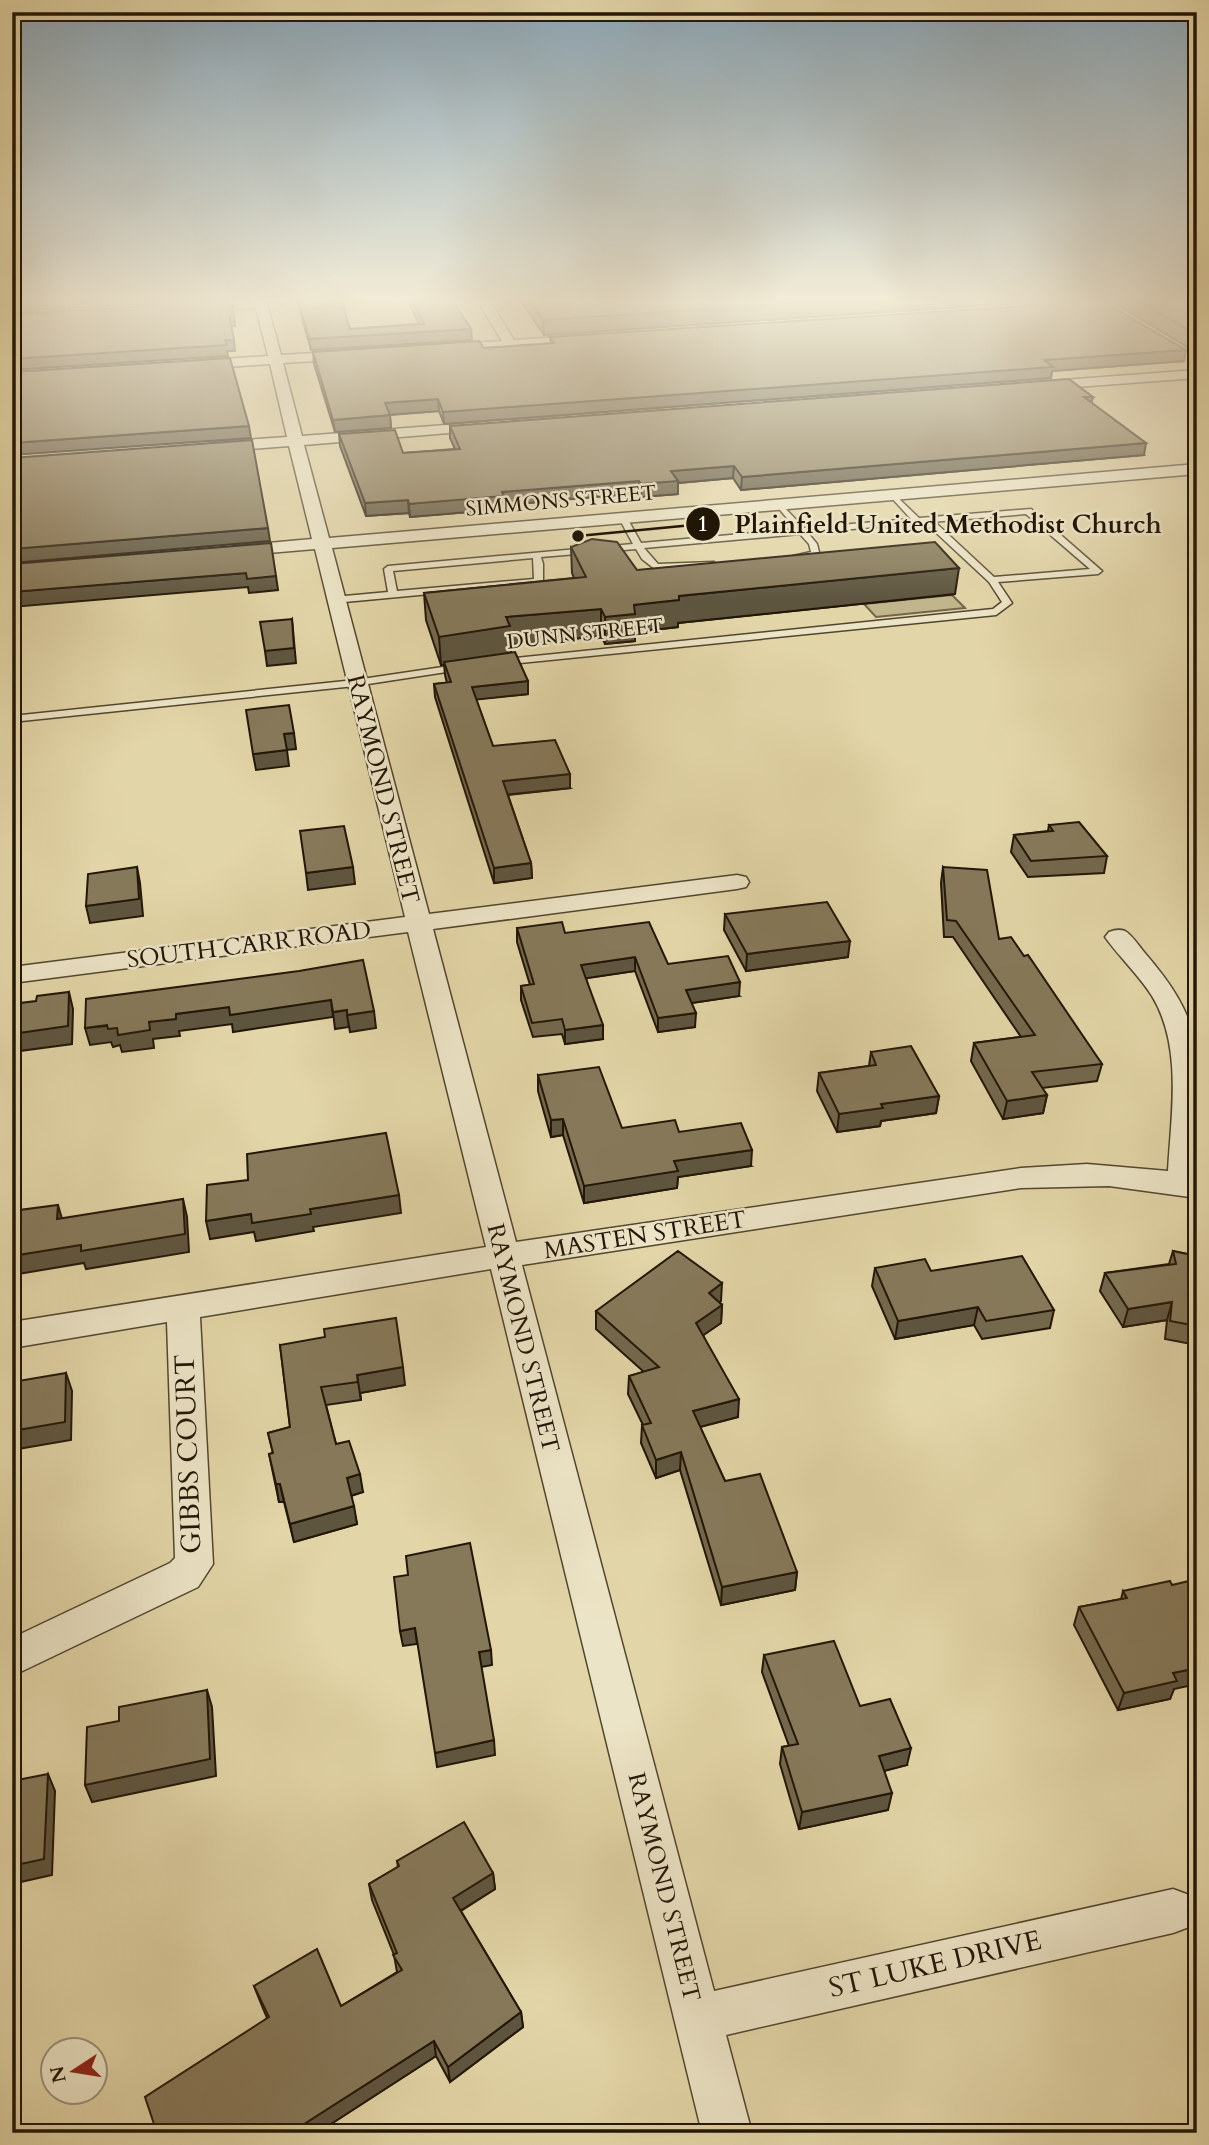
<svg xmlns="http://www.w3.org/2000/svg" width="1209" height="2145" font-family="Cardo,serif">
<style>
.green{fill:#c1b58c;stroke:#72664a;stroke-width:2}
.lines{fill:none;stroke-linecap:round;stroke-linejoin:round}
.service-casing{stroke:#52462f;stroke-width:3}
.minor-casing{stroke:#52462f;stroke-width:3}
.service{fill:#ece4c6;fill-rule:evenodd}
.minor{fill:#ece4c6;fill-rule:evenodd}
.wall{fill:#73684d;stroke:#221607;stroke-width:2}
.shaded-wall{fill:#5e553f;stroke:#221607;stroke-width:2}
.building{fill:#86795a;stroke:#221607;stroke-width:2}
.labels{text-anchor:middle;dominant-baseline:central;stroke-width:5;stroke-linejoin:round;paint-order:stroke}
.far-street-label{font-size:21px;fill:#221607;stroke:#ece4c6}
.street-label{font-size:24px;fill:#221607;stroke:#ece4c6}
.near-street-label{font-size:28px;fill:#221607;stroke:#ece4c6}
.leader{fill:none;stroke:#221607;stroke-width:2.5}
.callout-dot{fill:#221607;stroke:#ece4c6;stroke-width:2.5}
.mark-label{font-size:21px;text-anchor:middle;font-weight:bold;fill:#fff}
.callout-label{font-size:26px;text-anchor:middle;font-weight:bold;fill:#221607;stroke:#ece4c6;stroke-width:5;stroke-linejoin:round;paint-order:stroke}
</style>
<rect width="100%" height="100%" fill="#e2d5a7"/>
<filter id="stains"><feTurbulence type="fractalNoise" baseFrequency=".00286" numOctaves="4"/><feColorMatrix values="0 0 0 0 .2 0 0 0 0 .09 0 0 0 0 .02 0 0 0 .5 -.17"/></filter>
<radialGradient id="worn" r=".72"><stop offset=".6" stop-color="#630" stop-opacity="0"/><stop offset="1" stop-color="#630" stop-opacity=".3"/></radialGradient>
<polygon class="green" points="952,595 965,608 876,617 864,604"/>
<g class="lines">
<defs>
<g id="service">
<path d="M893,493L919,518L1031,509L1102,571L1098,574L998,582L1012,603L996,615L500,665L495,662L497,660L993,609L1002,602L989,582L931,528L919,523L808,533L817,544L819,552C814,559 800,561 793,556L811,552L809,544L800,534L644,548L658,564L714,562L715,564L711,567L656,570L642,559L636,549L541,557L543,564V581L538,584L334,603L329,600L334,597L388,592L384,569L388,566L633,544L619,518L623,515L627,518L641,543L796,529L776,505L780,503L804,528L911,519L889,495ZM1026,514L1090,569L994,577L937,524L931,522ZM533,558L534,579L397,591L393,571Z"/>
<polygon points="463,664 468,667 466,669 355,686 12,722 12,716 355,680"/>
</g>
<g id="minor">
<path d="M266,300L281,355L349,351L356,355L349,359L283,363L302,436L485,422L492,426L485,430L304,445L329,538L1197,464V474L332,548L429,914L737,875L746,877L749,882L746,887L737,889L433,929L516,1242L1021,1168L1087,1164L1168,1171C1171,1115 1183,1047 1152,996C1139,975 1120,958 1105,937L1109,932C1114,930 1120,929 1125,931C1132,935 1139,946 1144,952C1169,981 1190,1010 1197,1049V1198L1109,1186L1021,1188L522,1265L714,1991L1173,1889L1189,1895L1195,1911L1189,1927L1173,1933L726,2035L752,2133H702L491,1269L200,1317L213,1564L198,1587L12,1676V1638L170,1563L175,1558L167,1322L12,1348V1322L486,1247L408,932L12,983V967L405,917L315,549L234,556L225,551L234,546L312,539L289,446L215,452L207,447L215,442L287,437L270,364L194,369L187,365L194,361L268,356L256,308L194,312L188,308L190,305Z"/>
<polygon points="477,300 489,300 514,340 586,335 593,339 586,343 440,352 440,346 445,345 502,341"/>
<polygon points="1197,370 1197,378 1036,390 1029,386 1036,382"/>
</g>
</defs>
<use href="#service" class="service-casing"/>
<use href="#minor" class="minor-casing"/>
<use href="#service" class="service"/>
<use href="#minor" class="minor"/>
</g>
<g class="wall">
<polygon points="12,300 213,300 12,311"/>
<polygon points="297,300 341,300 350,329 419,324 407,300 452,300 472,340 311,350"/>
<polygon points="520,300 1061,300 544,335"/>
<polygon points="1109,300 1197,300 1197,353"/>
<polygon points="550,337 1184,361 1052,371 1051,378 444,424 439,411 390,415 391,428 335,432 314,364 313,352 484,348 551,344"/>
<polygon points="1091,403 1144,455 741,490 733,478 678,483 678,494 641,497 639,493 505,505 505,509 410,517 409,513 366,516 340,446 339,434 403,453 455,449 450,438 450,426"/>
<polygon points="571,547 637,570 955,594 678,623 678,627 635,632 635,641 605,644 601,636 511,645 511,652 528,681 528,694 476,699 493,746 570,788 508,795 531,863 532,878 494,883 435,697 434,684 447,683 445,675 444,664 441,665 426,620 424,593 574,578 572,573"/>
<polygon points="1049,825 1107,856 1104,873 1028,877 1011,852 1014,835 1048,831"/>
<polygon points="943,867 999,939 1102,1064 1097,1081 1042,1088 1047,1095 1043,1113 1003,1119 971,1061 974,1043 1021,1037 953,937 944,937 941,883"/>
<polygon points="725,914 848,957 746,971 724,930"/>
<polygon points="517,928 565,933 668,964 739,996 691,1003 695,1027 658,1032 635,971 586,978 603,1039 565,1044 562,1034 533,1037 521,1000 521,986 530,985 517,942"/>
<polygon points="871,1052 939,1096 936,1113 881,1121 880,1126 837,1132 817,1091 819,1073 869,1066"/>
<polygon points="538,1075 622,1128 679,1132 751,1166 678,1177 677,1188 584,1203 563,1135 551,1137 538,1091"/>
<polygon points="1173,1251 1197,1256 1197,1345 1165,1339 1167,1320 1123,1327 1100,1291 1105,1273 1169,1264"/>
<polygon points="875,1268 931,1271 1054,1310 1050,1328 982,1339 974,1325 895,1339 872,1286"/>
<polygon points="721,1301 719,1302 722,1305 721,1323 703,1335 738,1417 700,1427 725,1481 797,1572 795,1590 721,1605 680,1470 656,1478 641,1443 642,1425 643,1425 628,1394 629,1376 644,1372 596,1329 596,1311"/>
<polygon points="280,1345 405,1385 360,1393 361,1400 326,1405 336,1444 363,1492 351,1496 357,1524 294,1542 284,1502 279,1502 269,1454 273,1453 268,1433 290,1427"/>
<polygon points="1123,1591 1174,1689 1170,1699 1118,1710 1074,1625 1079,1607 1121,1599"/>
<polygon points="764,1655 860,1706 907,1765 884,1771 888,1810 799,1829 780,1764 782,1747 789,1746 762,1672"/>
<polygon points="397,1861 493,1873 495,1889 461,1911 521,2012 523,2027 450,2082 436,2056 317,2133 139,2133 154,2124 267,2018 260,2001 254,1986 341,2006 397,1972 394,1955 372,1900 369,1884 398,1867"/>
</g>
<g class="shaded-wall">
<polygon points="843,300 1061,300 544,335 543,320"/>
<polygon points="229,315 234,315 235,326 231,326"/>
<polygon points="471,329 472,340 311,350 309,339"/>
<polygon points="234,340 235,351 227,351 228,356 12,370 12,359"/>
<polygon points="1186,350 1184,361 1052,371 1051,378 444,424 443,412 1044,360"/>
<polygon points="1084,397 1093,397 1090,408"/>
<polygon points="438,399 439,411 386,415 385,403"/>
<polygon points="390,415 391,428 335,432 333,420"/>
<polygon points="249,426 251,438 12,455 12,443"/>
<polygon points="1146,443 1144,455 741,490 742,477"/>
<polygon points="734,466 733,478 678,483 678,494 641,497 641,484 671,471"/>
<polygon points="639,481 639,493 505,505 505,509 410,517 409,504 502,492"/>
<polygon points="408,500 409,513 366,516 365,503"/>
<polygon points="268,528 270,541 12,563 12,549"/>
<polygon points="959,568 955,594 678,623 678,627 635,632 635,641 605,644 605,617 634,605 679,596"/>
<polygon points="246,573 276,576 278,590 249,593 248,587 12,607 12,592"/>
<polygon points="601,609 601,636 511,645 511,654 441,665 439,637 506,617"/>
<polygon points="292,619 296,663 267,666 265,651"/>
<polygon points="528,681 528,694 473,700 472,687"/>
<polygon points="294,733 296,749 286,750 284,734"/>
<polygon points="287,750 289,766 256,770 253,754"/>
<polygon points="570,774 570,788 504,795 503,781"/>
<polygon points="531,863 532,878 494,883 494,868"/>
<polygon points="137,867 140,883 143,916 90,923 86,906"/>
<polygon points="353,867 355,884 308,890 306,873"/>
<polygon points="850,941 848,957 746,971 747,954"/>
<polygon points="635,957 635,971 581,979 581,965"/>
<polygon points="740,982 739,996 685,1004 686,990"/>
<polygon points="69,992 73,1009 72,1044 12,1052 12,1034"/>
<polygon points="331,1000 333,1017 233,1032 232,1024 179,1031 180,1036 153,1039 154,1048 122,1052 120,1045 113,1047 111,1042 90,1045 85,1028 149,1022 176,1014 229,1007"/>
<polygon points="347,1010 349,1027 335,1029 333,1012"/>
<polygon points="374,1011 376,1028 350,1032 347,1015"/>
<polygon points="696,1013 695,1027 658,1032 658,1018"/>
<polygon points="603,1025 603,1039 565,1044 565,1030"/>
<polygon points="1047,1095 1043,1113 1003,1119 1007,1101"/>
<polygon points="939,1096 936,1113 881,1121 880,1126 837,1132 839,1114 881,1104"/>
<polygon points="563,1119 563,1135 551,1137 551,1120"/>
<polygon points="752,1150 751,1166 678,1177 677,1188 584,1203 584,1186 674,1161"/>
<polygon points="399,1195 401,1213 313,1227 314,1231 256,1241 254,1232 210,1239 206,1221 251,1214 310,1209"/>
<polygon points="183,1199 187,1217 189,1252 86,1269 84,1263 12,1275 12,1256"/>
<polygon points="58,1205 63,1222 57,1219"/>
<polygon points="722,1283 721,1301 708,1311 709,1293"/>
<polygon points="1172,1302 1167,1320 1123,1327 1128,1309"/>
<polygon points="722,1305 721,1323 695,1341 696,1323"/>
<polygon points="978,1307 974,1325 895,1339 898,1321"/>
<polygon points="403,1367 405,1385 360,1393 361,1400 357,1375"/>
<polygon points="66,1373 72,1391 71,1440 12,1450 12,1431"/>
<polygon points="739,1399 738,1417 692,1429 693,1411"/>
<polygon points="681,1452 680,1470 656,1478 656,1460"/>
<polygon points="360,1474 363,1492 350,1496 347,1478"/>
<polygon points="276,1484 280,1484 284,1502 279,1502"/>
<polygon points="354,1506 357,1524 294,1542 290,1524"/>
<polygon points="12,1559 18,1573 12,1575"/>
<polygon points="797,1572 795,1590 721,1605 722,1587"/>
<polygon points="415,1628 417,1644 403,1646 400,1631"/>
<polygon points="491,1650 492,1665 481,1667 479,1652"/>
<polygon points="1197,1668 1197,1684 1174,1689 1170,1699 1118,1710 1124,1693 1173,1673"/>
<polygon points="207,1690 212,1707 216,1776 92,1802 85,1785"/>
<polygon points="494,1740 495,1755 437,1767 435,1753"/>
<polygon points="911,1748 907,1765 876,1773 879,1756"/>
<polygon points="48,1774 55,1791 52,1875 12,1884 12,1866"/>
<polygon points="892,1793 888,1810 799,1829 802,1812"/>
<polygon points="493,1873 495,1889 455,1914 453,1898"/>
<polygon points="521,2012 523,2027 450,2082 448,2067"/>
<polygon points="434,2041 436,2056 317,2133 290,2133"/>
</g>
<g class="building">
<polygon points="298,300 341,300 350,329 424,324 412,300 452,300 471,329 309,339"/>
<polygon points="530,300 843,300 543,320"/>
<polygon points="1137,300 1197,300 1197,335"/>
<polygon points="231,301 234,315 229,315 234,340 225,340 227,345 12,359 12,314"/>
<polygon points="1102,301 1186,350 1044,360 1053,367 443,412 438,399 385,403 390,415 333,420 313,352 479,341 484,348 554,343 550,337"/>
<polygon points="230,358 249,426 12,443 12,372"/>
<polygon points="1069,379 1093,397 1084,397 1146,443 742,477 734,466 671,471 678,481 641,484 639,481 502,492 504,496 409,504 408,500 365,503 339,434 395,430 403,453 460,449 450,426"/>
<polygon points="252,440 268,528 12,549 12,458"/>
<polygon points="592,539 617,542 637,570 935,542 959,568 679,596 679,600 634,605 635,614 605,617 601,609 506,617 510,626 439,637 424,593 586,577 571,547"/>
<polygon points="271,543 276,576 247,579 246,573 12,592 12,564"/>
<polygon points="292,619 294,648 265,651 260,622"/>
<polygon points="515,652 528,681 472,687 493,746 555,740 570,774 503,781 531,863 494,868 434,684 451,682 444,662"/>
<polygon points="289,705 294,733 284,734 287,750 253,754 246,710"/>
<polygon points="1079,822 1107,856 1031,861 1014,835 1053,831 1049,825"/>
<polygon points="344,826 353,867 306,873 300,831"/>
<polygon points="137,867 139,899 86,906 88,874"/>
<polygon points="943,867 987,870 999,939 1011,937 1024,956 1028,955 1102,1064 1032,1072 1047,1095 1007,1101 974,1043 1035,1035 956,921 947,920"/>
<polygon points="827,902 850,941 747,954 725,914"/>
<polygon points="562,922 565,933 649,922 668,964 728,956 740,982 686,990 696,1013 658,1018 635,957 581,965 603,1025 565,1030 562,1019 532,1023 521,986 534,984 517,928"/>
<polygon points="363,960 374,1011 347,1015 347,1010 333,1012 331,1000 230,1015 229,1007 176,1014 176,1019 149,1022 150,1030 118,1035 117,1028 108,1029 107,1025 85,1028 86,999 299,971"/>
<polygon points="69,992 68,1026 12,1034 12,1004 36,1001 37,996"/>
<polygon points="911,1046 939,1096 881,1104 883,1108 839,1114 819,1073 876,1065 871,1052"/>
<polygon points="599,1067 622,1128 675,1120 679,1132 741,1123 752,1150 674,1161 678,1171 584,1186 563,1119 551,1120 538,1075"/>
<polygon points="386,1133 399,1195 310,1209 311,1214 252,1223 251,1214 206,1221 207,1185 248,1180 247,1154"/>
<polygon points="183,1199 185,1234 81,1251 81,1245 12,1256 12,1211 58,1205 57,1219"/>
<polygon points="678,1251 722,1283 709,1293 722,1305 696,1323 739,1399 693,1411 725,1481 760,1474 797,1572 722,1587 681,1452 656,1460 642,1425 651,1423 629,1376 659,1367 596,1311"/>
<polygon points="1173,1251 1197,1256 1197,1326 1170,1321 1172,1302 1128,1309 1105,1273 1176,1264"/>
<polygon points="1022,1256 1054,1310 986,1321 978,1307 898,1321 875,1268 925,1259 931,1271"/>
<polygon points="396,1318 403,1367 357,1375 358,1382 321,1387 336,1444 349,1441 360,1474 347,1478 354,1506 290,1524 280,1484 276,1484 269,1454 273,1453 268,1433 290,1427 280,1345 325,1337 324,1329"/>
<polygon points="66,1373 65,1422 12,1431 12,1382"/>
<polygon points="470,1543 491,1650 479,1652 494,1740 435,1753 415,1628 400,1631 394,1577 408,1575 406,1556"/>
<polygon points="1197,1579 1197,1668 1173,1673 1177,1681 1124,1693 1079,1607 1127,1598 1123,1591 1170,1581 1172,1585"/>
<polygon points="834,1641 860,1706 890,1699 911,1748 879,1756 892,1793 802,1812 782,1747 798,1744 764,1655"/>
<polygon points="207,1690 210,1759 85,1785 87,1727 119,1721 119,1707"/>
<polygon points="48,1774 44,1859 12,1866 12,1781"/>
<polygon points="464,1822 493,1873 453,1898 521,2012 448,2067 434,2041 290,2133 139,2133 154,2124 145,2097 269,2017 254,1986 317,1949 341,2006 402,1970 393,1955 397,1953 369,1884 399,1866 397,1861"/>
</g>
<linearGradient id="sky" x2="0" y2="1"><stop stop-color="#8ba7b8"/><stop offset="0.5" stop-color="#f2ecd7"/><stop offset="1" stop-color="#f2ecd7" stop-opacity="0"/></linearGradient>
<rect width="1209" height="601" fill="url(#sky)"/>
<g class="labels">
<g class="far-street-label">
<text transform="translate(561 501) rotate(-5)">SIMMONS STREET</text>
<text transform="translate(585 634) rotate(-6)">DUNN STREET</text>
</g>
<g class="street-label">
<text transform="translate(383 789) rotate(76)">RAYMOND STREET</text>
<text transform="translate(249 945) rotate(-7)">SOUTH CARR ROAD</text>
<text transform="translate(645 1235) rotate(-9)">MASTEN STREET</text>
<text transform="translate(523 1338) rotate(76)">RAYMOND STREET</text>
<text transform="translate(664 1887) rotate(76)">RAYMOND STREET</text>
</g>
<g class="near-street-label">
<text transform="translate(188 1454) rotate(-92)">GIBBS COURT</text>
<text transform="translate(935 1964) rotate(-13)">ST LUKE DRIVE</text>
</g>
</g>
<path class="leader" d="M578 536L703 524"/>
<g class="callout-dot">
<circle cx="578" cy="536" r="7"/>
<circle cx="703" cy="524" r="18"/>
</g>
<g class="mark-label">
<text x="703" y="531">1</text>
</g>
<g class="callout-label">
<text x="948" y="533">Plainfield United Methodist Church</text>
</g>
<rect width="1209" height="2145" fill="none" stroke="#e2d5a7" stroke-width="42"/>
<rect x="14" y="14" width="1181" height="2117" fill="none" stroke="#221607" stroke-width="3.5"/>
<rect x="21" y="21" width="1167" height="2103" fill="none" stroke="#221607" stroke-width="2"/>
<g transform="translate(74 2071) rotate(258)"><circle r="33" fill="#ece4c6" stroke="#9b927a" stroke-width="2"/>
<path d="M0-5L12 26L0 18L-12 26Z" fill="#8f2418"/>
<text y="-10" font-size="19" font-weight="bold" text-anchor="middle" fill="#221607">N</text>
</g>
<rect width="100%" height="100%" filter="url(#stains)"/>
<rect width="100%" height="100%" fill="url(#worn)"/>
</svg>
